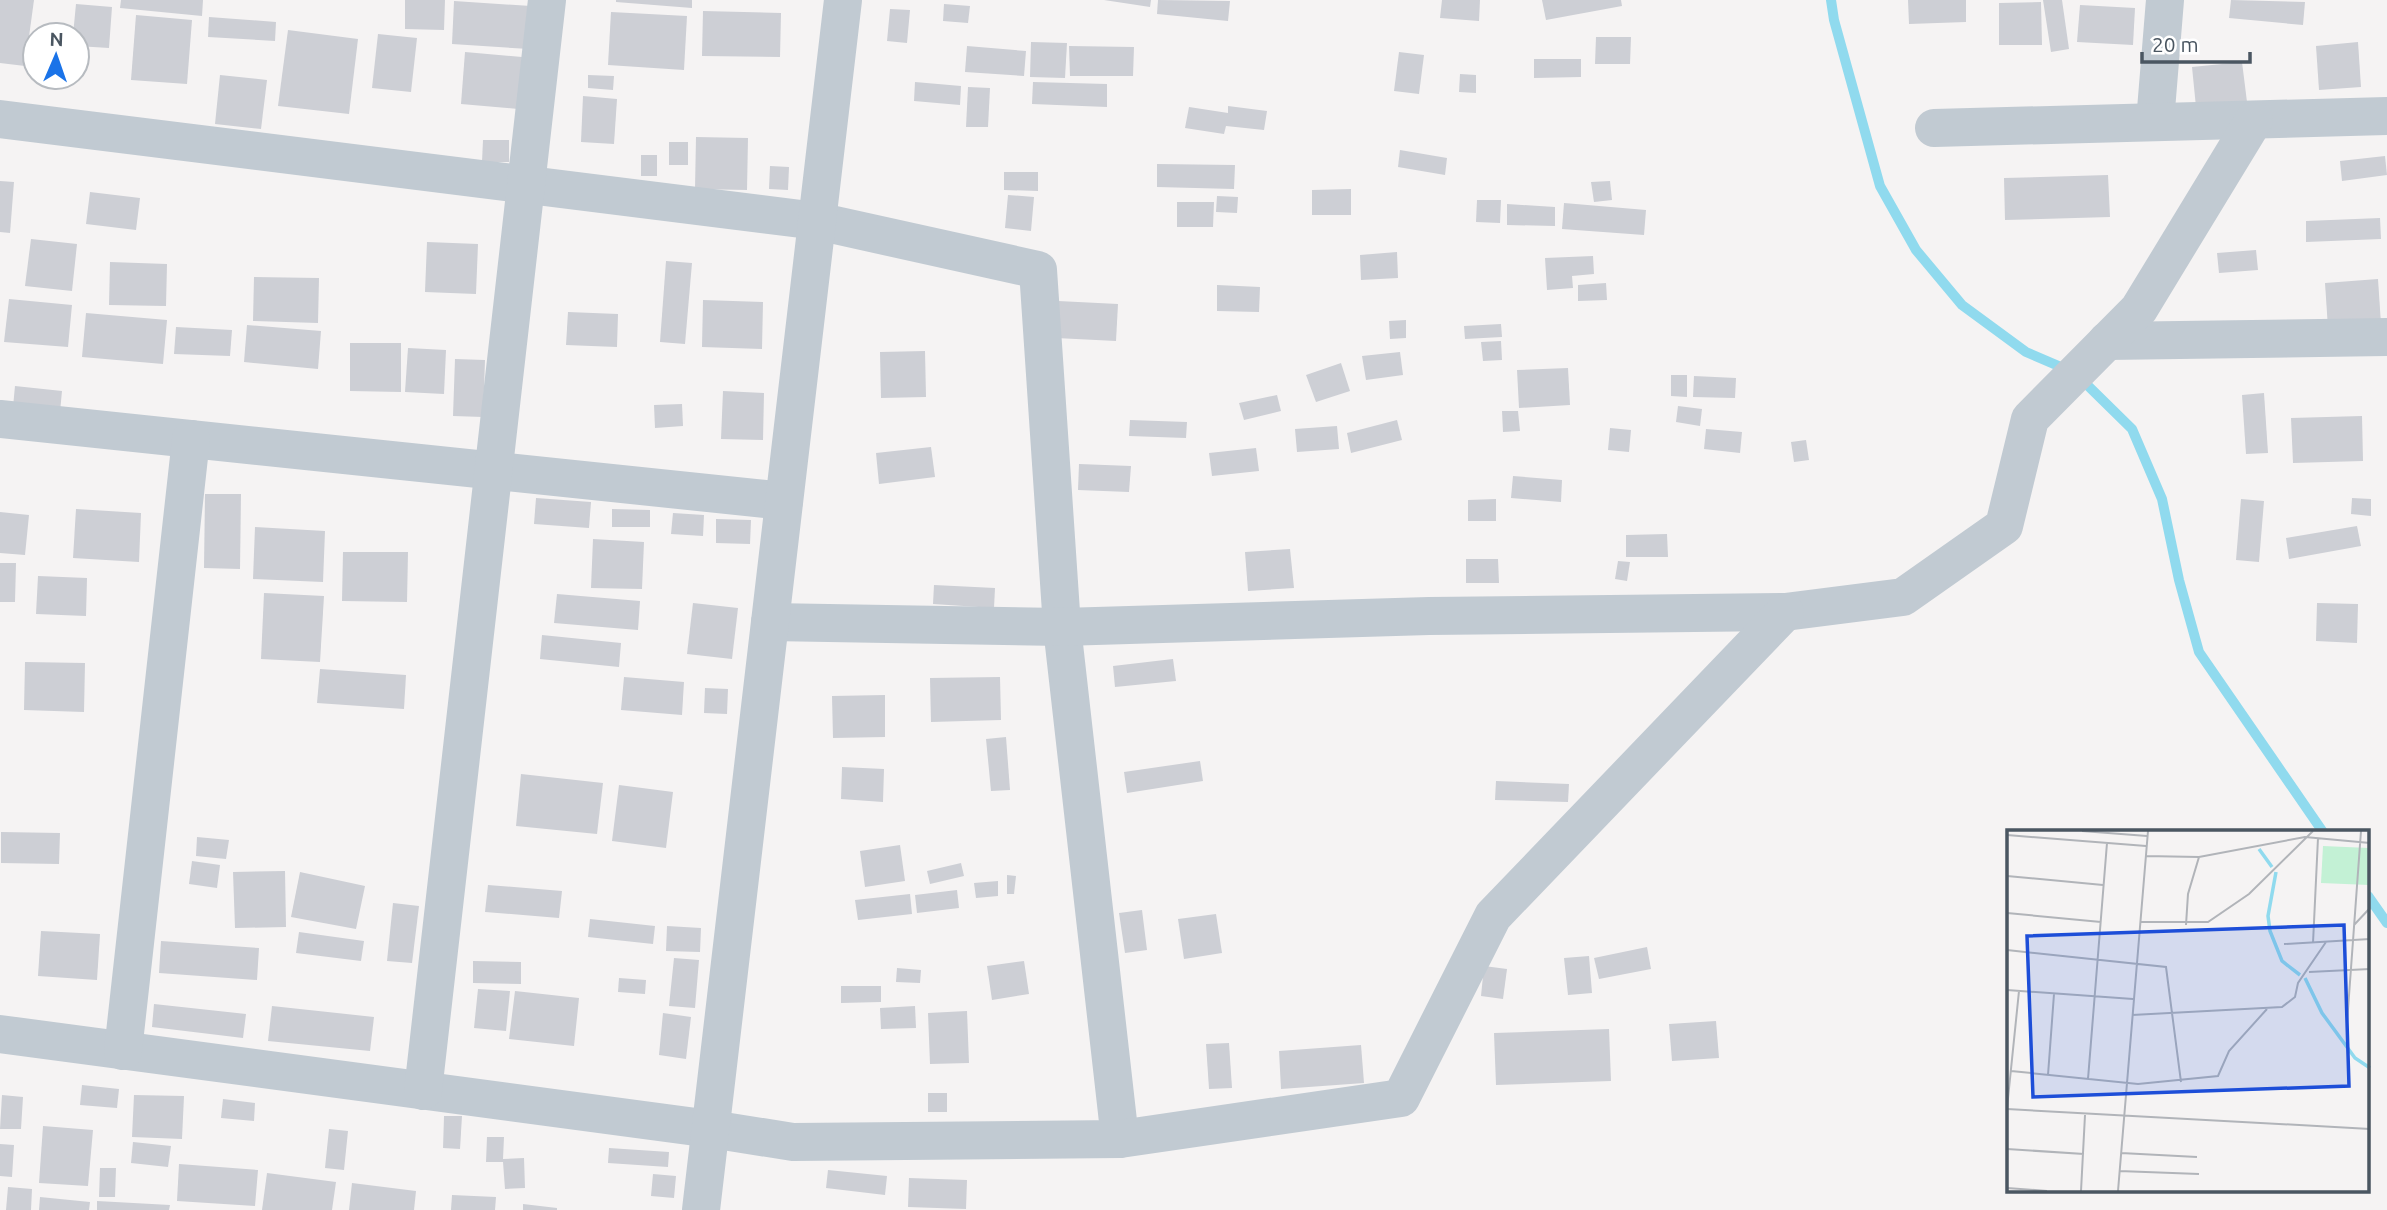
<svg xmlns="http://www.w3.org/2000/svg" width="2387" height="1210" font-family="Ubuntu,sans-serif">
<style>
.lines{fill:none;stroke-linecap:round;stroke-linejoin:round}
.stream{stroke:#90daee;stroke-width:10}
.building{fill:#cdcfd5}
.minor{stroke:#c1cad2;stroke-width:38}
.inset-river{fill:none;stroke:#90daee;stroke-width:3.5}
.inset-road{fill:none;stroke:#b1b4b9;stroke-width:2}
.view{fill:#1d4ed8;fill-opacity:0.15;stroke:#1d4ed8;stroke-width:3.5}
.inset-edge{fill:none;stroke:#4a5661;stroke-width:3.5}
</style>
<rect width="100%" height="100%" fill="#f5f3f3"/>
<g class="lines">
<g class="stream">
<polyline points="1831,0 1834,20 1880,186 1916,250 1962,305 2026,352 2075,373 2132,429 2162,499 2179,580 2199,652 2323,832"/>
<polyline points="2368,896 2387,923"/>
</g>
</g>
<g class="building">
<polygon points="0,0 34,0 25,66 0,63"/>
<polygon points="121,0 203,0 202,16 120,8"/>
<polygon points="405,0 445,0 444,30 405,29"/>
<polygon points="616,0 692,0 692,8 616,2"/>
<polygon points="1104,0 1151,0 1150,7"/>
<polygon points="1158,0 1230,1 1228,21 1157,14"/>
<polygon points="1442,0 1480,0 1479,21 1440,18"/>
<polygon points="1542,0 1621,0 1622,6 1546,20"/>
<polygon points="1908,0 1966,0 1966,22 1909,24"/>
<polygon points="2043,0 2062,0 2069,49 2051,52"/>
<polygon points="2231,0 2305,2 2303,25 2229,18"/>
<polygon points="454,1 531,6 529,49 452,44"/>
<polygon points="2041,2 2042,45 1999,45 1999,3"/>
<polygon points="76,4 112,7 109,48 77,46 77,35 73,35"/>
<polygon points="944,4 970,6 968,23 943,21"/>
<polygon points="2080,5 2135,8 2133,45 2077,42"/>
<polygon points="890,9 910,10 907,43 887,41"/>
<polygon points="703,11 781,13 780,57 702,56"/>
<polygon points="611,12 687,16 684,70 608,65"/>
<polygon points="136,15 192,20 187,84 131,80"/>
<polygon points="209,17 276,22 275,41 208,37"/>
<polygon points="288,30 358,39 349,114 278,106"/>
<polygon points="378,34 417,38 411,92 372,88"/>
<polygon points="1596,37 1631,37 1630,64 1595,64"/>
<polygon points="1031,42 1067,43 1065,78 1030,77"/>
<polygon points="2358,42 2361,87 2319,90 2316,46"/>
<polygon points="967,46 1026,51 1024,76 965,72"/>
<polygon points="1069,46 1134,47 1133,76 1070,76"/>
<polygon points="465,52 522,57 518,109 461,104"/>
<polygon points="1399,52 1424,55 1419,94 1394,91"/>
<polygon points="1534,59 1581,59 1581,77 1534,78"/>
<polygon points="2242,62 2247,102 2196,107 2192,67"/>
<polygon points="1460,74 1476,75 1476,93 1459,92"/>
<polygon points="220,75 267,80 261,129 215,124"/>
<polygon points="588,75 614,76 613,90 588,88"/>
<polygon points="915,82 961,86 960,105 914,101"/>
<polygon points="1033,82 1107,84 1107,107 1032,104"/>
<polygon points="968,87 990,88 988,127 966,127"/>
<polygon points="583,96 617,99 614,144 581,142"/>
<polygon points="1228,106 1267,111 1264,130 1226,126 1224,134 1185,128 1189,107 1228,113"/>
<polygon points="696,137 748,138 747,190 695,189"/>
<polygon points="483,140 509,140 509,162 482,162"/>
<rect x="669" y="142" width="19" height="23"/>
<polygon points="1400,150 1447,158 1445,175 1398,167"/>
<rect x="641" y="155" width="16" height="21"/>
<polygon points="2385,156 2387,175 2342,181 2340,161"/>
<polygon points="1157,164 1235,165 1234,189 1157,187"/>
<polygon points="770,166 789,167 788,190 769,189"/>
<polygon points="1004,172 1038,172 1038,191 1004,190"/>
<polygon points="2108,175 2110,217 2005,220 2004,178"/>
<polygon points="0,181 14,182 10,233 0,232"/>
<polygon points="1610,181 1612,200 1594,202 1591,182"/>
<polygon points="1351,189 1351,215 1312,215 1312,190"/>
<polygon points="90,192 140,198 136,230 86,224"/>
<polygon points="1008,195 1034,197 1031,231 1005,228"/>
<polygon points="1217,196 1238,197 1237,213 1216,212"/>
<polygon points="1477,200 1501,200 1500,223 1476,222"/>
<polygon points="1177,202 1214,202 1213,227 1177,227"/>
<polygon points="1564,203 1646,210 1644,235 1562,229"/>
<polygon points="1507,204 1555,207 1555,226 1507,225"/>
<polygon points="2380,218 2381,239 2306,242 2306,221"/>
<polygon points="31,239 77,244 72,291 25,286"/>
<polygon points="427,242 478,244 476,294 425,292"/>
<polygon points="2256,250 2258,270 2219,273 2217,253"/>
<polygon points="1397,252 1398,278 1361,280 1360,255"/>
<polygon points="1593,256 1594,274 1572,276 1573,288 1547,290 1545,258"/>
<polygon points="666,261 692,263 685,344 660,342"/>
<polygon points="110,262 167,264 166,306 109,305"/>
<polygon points="254,277 319,278 318,323 253,321"/>
<polygon points="2378,279 2381,324 2328,328 2325,283"/>
<polygon points="1606,283 1607,300 1578,301 1578,285"/>
<polygon points="1217,285 1260,287 1259,312 1217,311"/>
<polygon points="9,299 72,305 68,347 4,342"/>
<polygon points="703,300 763,302 762,349 702,347"/>
<polygon points="1058,301 1118,304 1116,341 1056,338"/>
<polygon points="568,312 618,314 617,347 566,345"/>
<polygon points="86,313 167,320 163,364 82,357"/>
<polygon points="1406,320 1406,338 1390,339 1389,321"/>
<polygon points="1501,324 1502,337 1465,339 1464,326"/>
<polygon points="247,325 321,331 318,369 244,362"/>
<polygon points="176,327 232,330 230,356 174,354"/>
<polygon points="1501,341 1502,360 1483,361 1481,342"/>
<polygon points="350,343 401,343 401,392 350,391"/>
<polygon points="408,348 446,350 444,394 405,392"/>
<polygon points="925,351 926,397 881,398 880,352"/>
<polygon points="1400,352 1403,375 1366,380 1362,356"/>
<polygon points="455,359 485,360 483,417 453,416"/>
<polygon points="1341,363 1350,391 1316,402 1306,375"/>
<polygon points="1568,368 1570,405 1519,408 1517,370"/>
<polygon points="1671,375 1687,375 1687,397 1671,396"/>
<polygon points="1694,376 1736,378 1735,398 1693,397"/>
<polygon points="15,386 62,391 60,412 13,407"/>
<polygon points="723,391 764,393 763,440 721,439"/>
<polygon points="2264,393 2268,453 2246,454 2242,395"/>
<polygon points="1277,395 1281,411 1244,420 1239,403"/>
<polygon points="682,404 683,426 655,428 654,405"/>
<polygon points="1678,406 1702,409 1700,426 1676,422"/>
<polygon points="1502,411 1518,411 1520,431 1503,432"/>
<polygon points="2362,416 2363,461 2293,463 2291,418"/>
<polygon points="1130,420 1187,422 1186,438 1129,436"/>
<polygon points="1397,420 1402,440 1351,453 1347,433"/>
<polygon points="1337,426 1339,449 1297,452 1295,429"/>
<polygon points="1610,428 1631,430 1629,452 1608,450"/>
<polygon points="1706,429 1742,432 1740,453 1704,449"/>
<polygon points="1806,440 1809,460 1794,462 1791,442"/>
<polygon points="931,447 935,477 879,484 876,453"/>
<polygon points="1256,448 1259,471 1212,476 1209,453"/>
<polygon points="1079,464 1131,466 1129,492 1078,490"/>
<polygon points="1513,476 1562,480 1561,502 1511,498"/>
<polygon points="205,494 241,494 240,569 204,568"/>
<polygon points="536,498 591,502 589,528 534,524"/>
<polygon points="2352,498 2371,499 2371,516 2351,514"/>
<polygon points="1496,499 1496,521 1468,521 1468,500"/>
<polygon points="2241,499 2264,501 2259,562 2236,560"/>
<polygon points="76,509 141,513 139,562 73,558"/>
<polygon points="612,509 650,510 650,527 612,527"/>
<polygon points="0,512 29,515 25,555 0,553"/>
<polygon points="673,513 704,515 703,536 671,534"/>
<polygon points="716,519 751,520 750,544 716,543"/>
<polygon points="2357,526 2361,546 2289,559 2286,538"/>
<polygon points="255,527 325,531 323,582 253,579"/>
<polygon points="1667,534 1668,557 1626,557 1626,535"/>
<polygon points="593,539 644,542 642,589 591,588"/>
<polygon points="1290,549 1294,588 1248,591 1245,552"/>
<polygon points="343,552 408,552 407,602 342,601"/>
<polygon points="1466,559 1498,559 1499,583 1466,583"/>
<polygon points="1618,561 1630,562 1627,581 1615,579"/>
<polygon points="0,563 16,563 15,602 0,602"/>
<polygon points="38,576 87,578 86,616 36,614"/>
<polygon points="934,585 995,588 994,608 933,604"/>
<polygon points="264,593 324,596 320,662 261,659"/>
<polygon points="557,594 640,601 638,630 554,623"/>
<polygon points="693,603 738,608 732,659 687,654"/>
<polygon points="2317,603 2358,604 2357,643 2316,641"/>
<polygon points="542,635 621,643 619,667 540,659"/>
<polygon points="1173,659 1176,681 1115,687 1113,666"/>
<polygon points="25,662 85,663 84,712 24,710"/>
<polygon points="320,669 406,675 404,709 317,703"/>
<polygon points="624,677 684,682 682,715 621,710"/>
<polygon points="1000,677 1001,720 931,722 930,678"/>
<polygon points="705,688 728,689 727,714 704,713"/>
<polygon points="885,695 885,737 833,738 832,696"/>
<polygon points="1006,737 1010,790 991,791 986,739"/>
<polygon points="1200,761 1203,781 1127,793 1124,772"/>
<polygon points="842,767 884,769 883,802 841,799"/>
<polygon points="521,774 603,783 597,834 516,826"/>
<polygon points="1496,781 1569,784 1568,802 1495,800"/>
<polygon points="619,785 673,792 666,848 612,841"/>
<polygon points="1,832 60,833 59,864 1,863"/>
<polygon points="197,837 229,840 226,859 196,856"/>
<polygon points="900,845 905,881 865,887 860,851"/>
<polygon points="192,861 220,865 217,888 189,884"/>
<polygon points="961,863 964,876 930,884 927,871"/>
<polygon points="285,871 286,927 235,928 233,872"/>
<polygon points="300,872 365,886 356,929 291,917"/>
<polygon points="1007,875 1016,876 1014,894 1007,894"/>
<polygon points="998,881 998,896 976,898 974,883"/>
<polygon points="488,885 562,891 559,918 485,912"/>
<polygon points="957,890 959,908 917,913 915,895"/>
<polygon points="910,894 912,914 858,920 855,900"/>
<polygon points="393,903 419,906 412,963 387,961"/>
<polygon points="1142,910 1147,950 1125,953 1119,913"/>
<polygon points="1216,914 1222,953 1184,959 1178,919"/>
<polygon points="590,919 655,926 653,944 588,937"/>
<polygon points="667,926 701,928 700,952 666,951"/>
<polygon points="41,931 100,934 97,980 38,976"/>
<polygon points="299,932 364,941 361,961 296,953"/>
<polygon points="161,941 259,948 257,980 159,973"/>
<polygon points="1647,947 1651,969 1599,979 1594,958"/>
<polygon points="1589,956 1592,993 1568,995 1564,958"/>
<polygon points="674,958 699,960 695,1008 669,1006"/>
<polygon points="473,961 521,962 521,984 473,983"/>
<polygon points="1024,961 1029,994 992,1000 987,966"/>
<polygon points="1484,966 1507,969 1503,999 1481,996"/>
<polygon points="897,968 921,970 920,983 896,982"/>
<polygon points="619,978 646,980 645,994 618,992"/>
<polygon points="841,986 881,986 881,1002 841,1003"/>
<polygon points="478,989 510,991 506,1031 474,1028"/>
<polygon points="515,991 579,998 574,1046 509,1039"/>
<polygon points="154,1004 246,1014 243,1038 152,1027"/>
<polygon points="272,1006 374,1017 370,1051 268,1041"/>
<polygon points="915,1006 916,1028 881,1029 880,1008"/>
<polygon points="967,1011 969,1063 930,1064 928,1013"/>
<polygon points="663,1013 691,1017 686,1059 659,1055"/>
<polygon points="1716,1021 1719,1058 1672,1061 1669,1024"/>
<polygon points="1609,1029 1611,1081 1496,1085 1494,1033"/>
<polygon points="1229,1043 1232,1088 1209,1089 1206,1044"/>
<polygon points="1361,1045 1364,1083 1281,1089 1279,1051"/>
<polygon points="82,1085 119,1089 117,1108 80,1105"/>
<rect x="928" y="1093" width="19" height="19"/>
<polygon points="2,1095 23,1097 21,1129 0,1129"/>
<polygon points="134,1095 184,1096 182,1139 132,1137"/>
<polygon points="223,1099 255,1103 254,1121 221,1118"/>
<polygon points="444,1116 462,1116 460,1149 443,1148"/>
<polygon points="43,1126 93,1130 88,1186 39,1183"/>
<polygon points="329,1129 348,1131 344,1170 325,1168"/>
<polygon points="487,1137 504,1137 503,1159 524,1158 525,1188 505,1189 503,1162 486,1162"/>
<polygon points="133,1142 171,1146 168,1167 131,1163"/>
<polygon points="0,1144 14,1145 12,1177 0,1176"/>
<polygon points="609,1148 669,1152 668,1167 608,1163"/>
<polygon points="179,1164 258,1170 255,1206 177,1201"/>
<polygon points="100,1168 116,1168 115,1197 99,1197"/>
<polygon points="828,1170 887,1176 885,1195 826,1188"/>
<polygon points="267,1173 336,1182 332,1210 262,1210"/>
<polygon points="653,1174 676,1176 674,1198 651,1196"/>
<polygon points="909,1178 967,1180 966,1209 908,1207"/>
<polygon points="352,1183 416,1191 414,1210 349,1210"/>
<polygon points="8,1187 32,1189 31,1210 6,1210"/>
<polygon points="452,1195 496,1197 495,1210 451,1210"/>
<polygon points="40,1197 90,1202 89,1210 39,1210"/>
<polygon points="97,1201 170,1205 169,1210 97,1210"/>
<polygon points="523,1204 557,1208 557,1210 523,1210"/>
</g>
<g class="lines">
<g class="minor">
<polyline points="0,119 817,221 1038,270 1062,627 1120,1139"/>
<polyline points="2155,122 2165,0"/>
<polyline points="1934,128 2387,116"/>
<polyline points="2107,341 2387,337"/>
<polyline points="0,419 784,501"/>
<polyline points="770,622 1062,627 1429,616 1785,612 1903,597 2004,526 2030,419 2139,309 2254,120"/>
<polyline points="0,1034 711,1129 793,1142 1120,1139 1401,1098 1493,916 1785,612"/>
<polyline points="123,1051 191,439"/>
<polyline points="423,1091 547,0"/>
<polyline points="701,1210 843,0"/>
</g>
</g>
<g transform="translate(2007 830)">
<rect width="362" height="362" fill="#f5f3f3"/>
<path d="M316,16L362,18V55L314,53Z" fill="#c3f1d5"/>
<path class="inset-river" d="M252,19L265,37M269,42L261,86L263,101L275,131L293,145M298,148L315,183L348,228L363,238"/>
<path class="inset-road" d="M75,1L140,6M0,5L139,16M138,26L192,27L298,7L363,13M0,46L96,55M0,83L94,92M133,92H201L242,64L306,1M179,95L181,64L192,27M347,95L363,78M306,113L311,8M277,114L363,109M0,120L159,137L174,252M302,142L363,139M0,160L126,169M125,185L275,177L288,167L291,153L319,112M340,193L354,1M4,241L131,254L211,246L222,221L260,179M41,245L47,164M81,249L100,13M0,278L12,161M0,279L363,299M0,319L77,324M114,323L190,327M112,341L192,344M0,358L40,361M74,361L78,285M111,361L141,1"/>
<path class="view" d="M337,95L342,256L26,267L20,106Z"/>
<rect width="362" height="362" class="inset-edge"/>
</g>
<g transform="translate(56 56) rotate(2)"><circle r="33" fill="#ffffff" stroke="#b7bbc0" stroke-width="2"/>
<path d="M0-5L12 26L0 18L-12 26Z" fill="#1a73e8"/>
<text y="-10" font-size="19" font-weight="bold" text-anchor="middle" fill="#4a5661">N</text>
</g>
<path d="M2142 52v10h108v-10" fill="none" stroke="#4a5661" stroke-width="3.5"/>
<text x="2152" y="52" font-size="21" fill="#4a5661" stroke="#ffffff" stroke-width="5" paint-order="stroke">20 m</text>
</svg>
